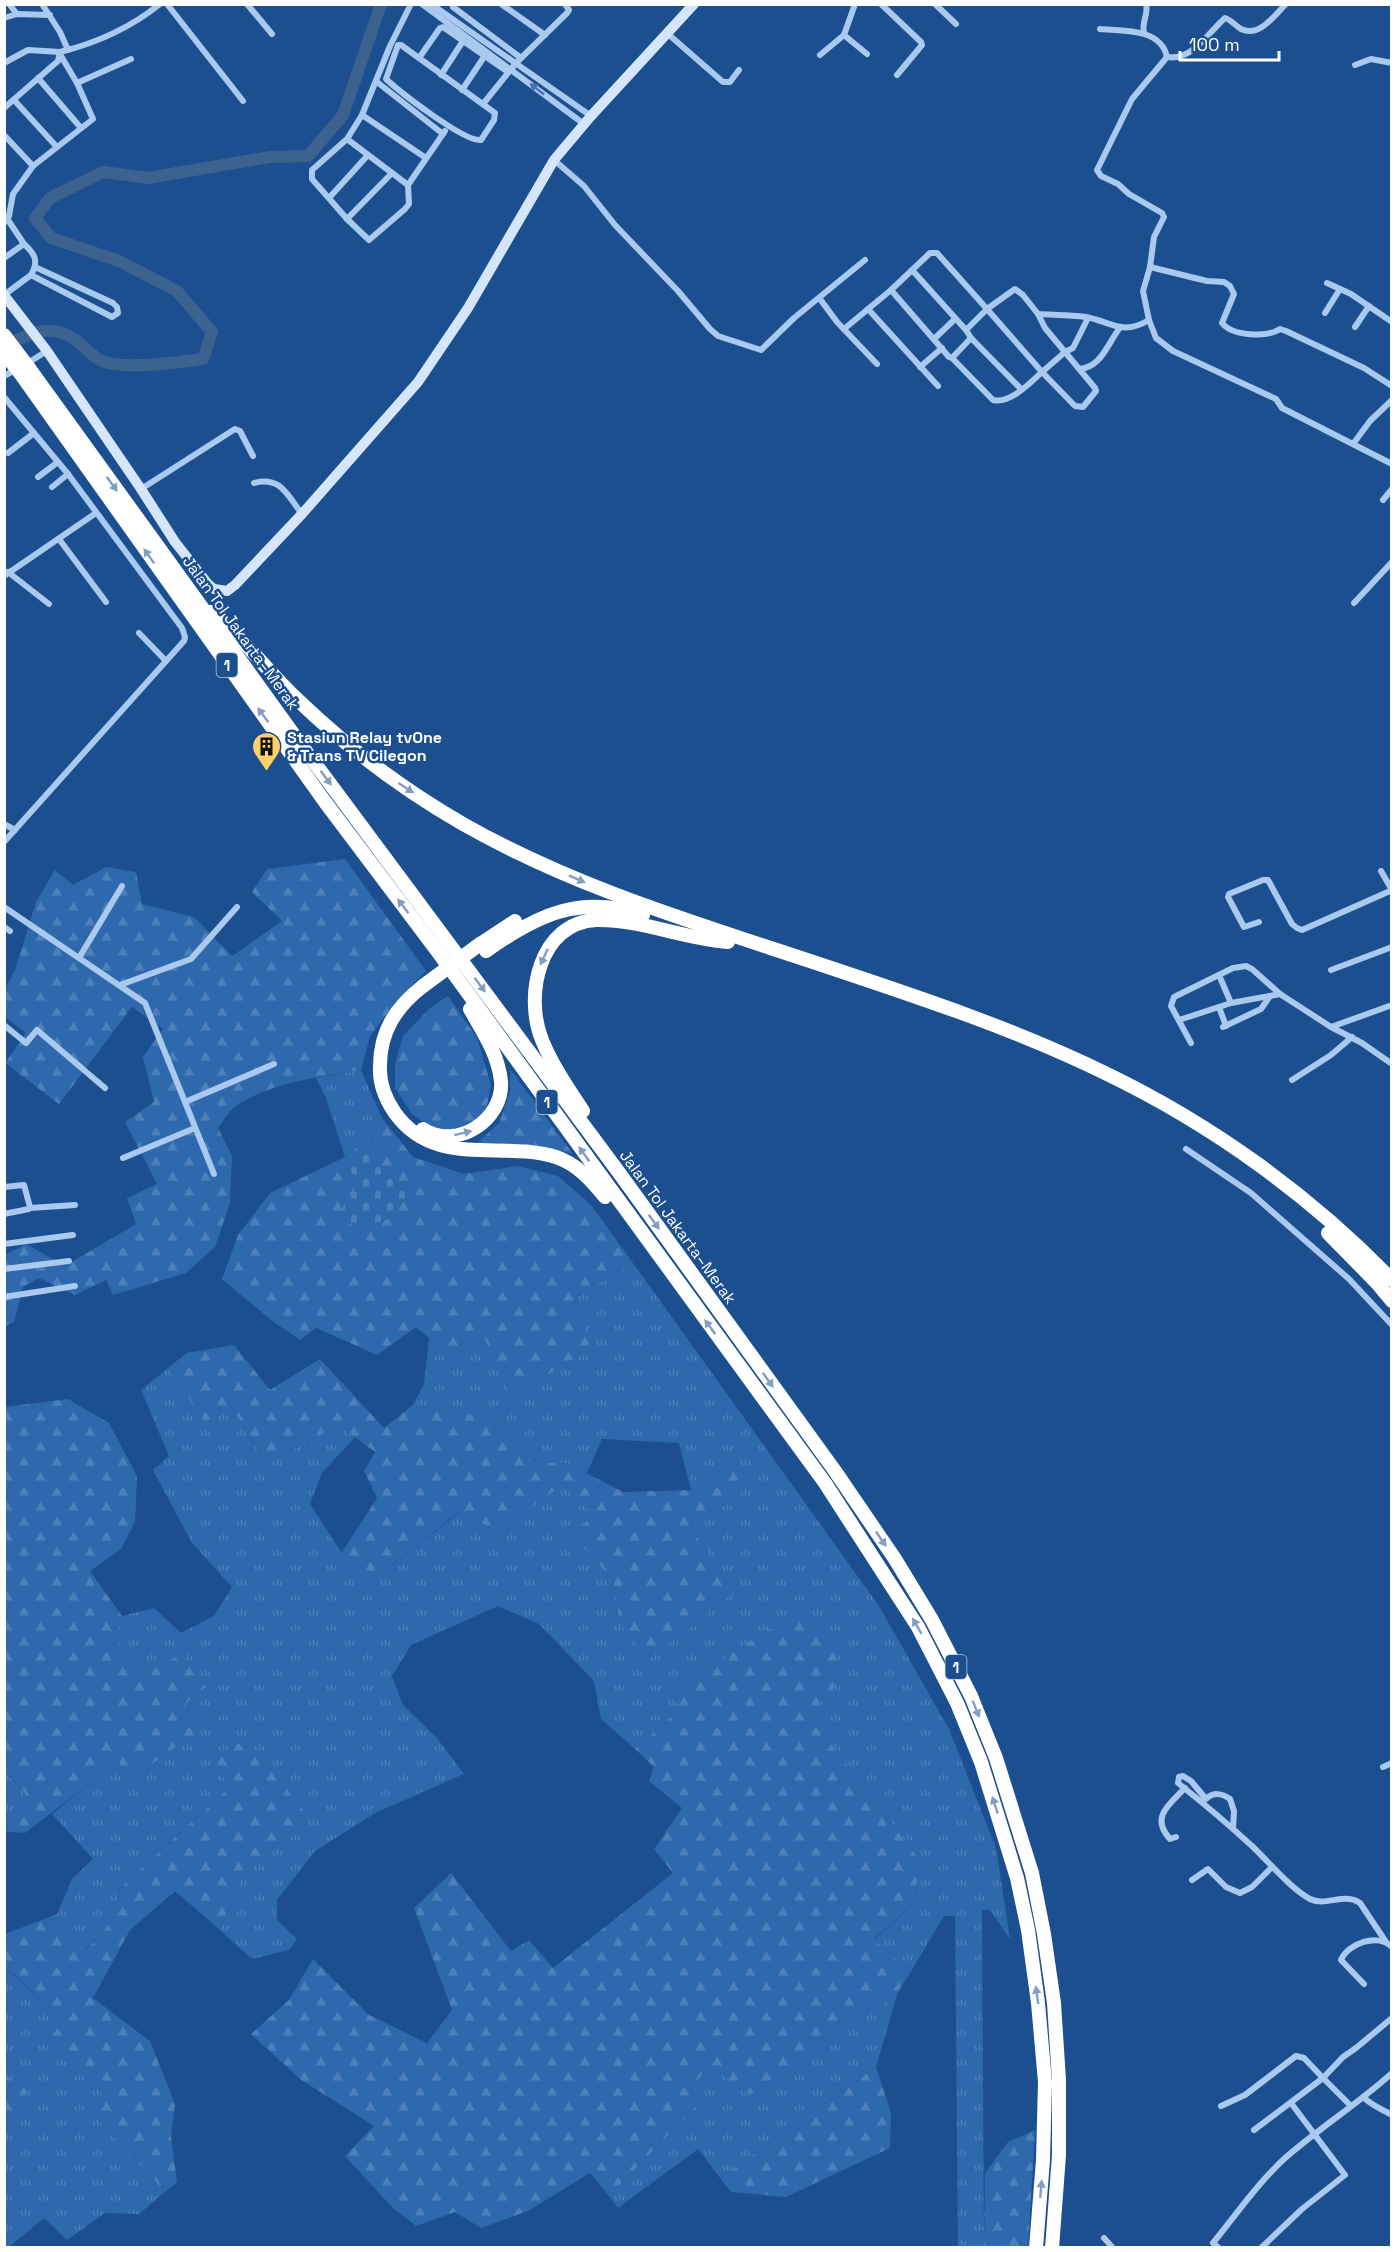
<svg xmlns="http://www.w3.org/2000/svg" width="1396" height="2252" font-family="'Space Grotesk',sans-serif">
<style>
.grass{fill:url(#grass-tufts)}
.forest{fill:url(#forest-firs)}
.cemetery{fill:url(#cemetery-stones)}
.lines{fill:none;stroke-linecap:round;stroke-linejoin:round}
.river{stroke:#3c6290;stroke-width:12}
.street{stroke:#a9c9ee;stroke-width:6}
.secondary{stroke:#d6e6fa;stroke-width:10}
.highway{stroke:#fff;stroke-width:14}
.highway-bridge{stroke:#fff;stroke-width:14}
.oneway{fill:#4674ac}
.oneway2{fill:#829ec1}
.labels{text-anchor:middle;dominant-baseline:central;stroke-width:5;stroke-linejoin:round;paint-order:stroke}
.shield{fill:#1b4f8f;stroke:#bbcadd;stroke-width:1.5}
.shield-label{font-size:15px;font-weight:bold;fill:#fff}
.street-label{font-size:16px;fill:#fff;stroke:#1b4f8f}
.poi-label{font-size:16px;font-weight:bold;fill:#fff;stroke:#1b4f8f;text-anchor:start}
</style>
<defs>
<pattern id="grass-tufts" width="24" height="20" patternUnits="userSpaceOnUse" patternTransform="scale(1.5)"><rect width="24" height="20" fill="#2e69ad"/><path d="M3 7l-1-3M5 7V3M7 7l1-3M15 17l-1-3M17 17v-4M19 17l1-3" fill="none" stroke="#4d80b9"/></pattern>
<pattern id="forest-firs" width="22" height="20" patternUnits="userSpaceOnUse" patternTransform="scale(1.5)"><rect width="22" height="20" fill="#2e69ad"/><path d="M5 1l3.5 6h-7zM16 11l3.5 6h-7z" fill="#4d80b9"/></pattern>
<pattern id="cemetery-stones" width="16" height="16" patternUnits="userSpaceOnUse" patternTransform="scale(1.5)"><rect width="16" height="16" fill="#2e69ad"/><path d="M2 7V4a2 2 0 0 1 4 0v3zM10 15v-3a2 2 0 0 1 4 0v3z" fill="#4d80b9"/></pattern>
</defs>
<rect width="100%" height="100%" fill="#1b4f8f"/>
<g class="grass">
<polygon points="361,1070 382,1118 372,1135 345,1157 326,1098 316,1078"/>
<polygon points="633,1263 879,1606 949,1729 996,1848 1010,1939 990,1910 982,1910 984,2247 958,2247 955,1916 944,1916 910,1973 874,1940 916,1901 918,1858 810,1717 670,1692 681,1708 635,1749 601,1719 594,1681 539,1624 498,1606 411,1645 392,1676 403,1705 437,1738 464,1774 377,1812 315,1851 277,1900 277,1920 297,1939 289,1950 252,1959 220,1930 242,1876 308,1816 231,1786 119,1889 113,1920 85,1950 57,1914 72,1879 93,1859 52,1814 118,1761 133,1777 142,1671 116,1640 122,1616 154,1608 181,1633 214,1616 232,1587 192,1543 153,1470 169,1456 141,1390 168,1368 205,1421 231,1406 266,1464 339,1425 355,1437 322,1473 310,1504 364,1587 461,1511 498,1532 562,1484 595,1515 571,1534 613,1580 620,1624 734,1593 689,1525 744,1491 691,1490 679,1443 602,1439 587,1473 569,1464 529,1461 487,1417 413,1405 424,1384 429,1338 455,1353 485,1339 589,1349 576,1296"/>
<polygon points="4,1770 28,1797 11,1832 5,1831"/>
<polygon points="8,1970 64,2020 45,2044 105,2095 96,2117 165,2192 139,2214 105,2213 67,2240 44,2218 9,2247 5,2247 4,2122 27,2092 5,2075 4,1975"/>
<polygon points="872,1988 893,2009 876,2067 720,2178 698,2149 618,2208 609,2196 701,2101 690,2088 713,2063 751,2095 768,2081 799,2071"/>
</g>
<g class="forest">
<path d="M345,859L426,971L400,997L370,1036L361,1070C320,1077 271,1082 236,1106C229,1111 223,1121 218,1128L232,1156L230,1203L215,1247L186,1273L113,1295L106,1280L75,1295L39,1278L23,1287L14,1322L5,1326V1255L26,1244L65,1266L136,1224L127,1198L157,1184L125,1122L154,1102L143,1057L163,1029L132,1007L59,1104L5,1063L26,1033L5,1017V989L15,970L36,902L55,870L73,885L106,867L136,872L142,904L194,917L232,956L282,921L252,892L267,869Z"/>
<polygon points="448,996 477,1038 491,1085 485,1116 460,1133 437,1131 412,1114 395,1088 395,1064 403,1036 430,1008"/>
<polygon points="510,1069 573,1154 536,1145 474,1146 499,1123 510,1091"/>
<polygon points="382,1118 413,1157 464,1174 518,1166 558,1176 592,1206 633,1263 576,1296 590,1349 509,1398 485,1339 455,1353 429,1338 416,1327 377,1355 316,1328 300,1340 271,1320 222,1279 238,1235 270,1193 345,1157 357,1184 408,1195 378,1166 372,1135"/>
<polygon points="234,1345 270,1390 320,1359 384,1428 413,1405 487,1417 529,1461 569,1464 623,1492 691,1490 733,1466 744,1491 689,1525 734,1593 648,1660 620,1624 613,1580 571,1534 594,1515 562,1485 498,1532 460,1511 364,1587 341,1554 377,1498 364,1471 375,1452 339,1425 266,1464 231,1406 205,1422 168,1368 187,1353"/>
<polygon points="68,1399 109,1423 137,1476 135,1522 121,1549 90,1571 122,1616 116,1640 142,1671 182,1655 206,1687 185,1704 203,1728 133,1777 118,1762 25,1833 11,1832 28,1797 5,1770 5,1407"/>
<polygon points="804,1607 846,1671 810,1717 918,1858 916,1901 874,1939 910,1973 898,1992 893,2009 872,1988 799,2071 768,2081 751,2095 720,2074 713,2063 690,2088 702,2100 609,2196 590,2173 528,2211 481,2228 455,2212 416,2226 393,2208 345,2156 374,2126 300,2079 251,2034 289,2000 313,1959 369,2015 427,2043 452,2010 414,1908 451,1873 511,1951 529,1940 553,1968 673,1873 654,1849 682,1808 649,1781 654,1767 635,1749 681,1708 670,1692"/>
<polygon points="246,1738 308,1816 242,1876 220,1930 175,1891 130,1930 93,1998 150,2041 175,2104 171,2136 177,2182 165,2192 96,2117 104,2095 45,2044 64,2020 9,1970 5,1975 5,1934 57,1914 86,1950 113,1920 119,1889 231,1786 212,1763"/>
<polygon points="876,2067 891,2113 890,2148 786,2197 731,2192 720,2178"/>
<polygon points="5,2075 28,2091 5,2122"/>
<polygon points="1035,2130 1028,2247 984,2247 985,2173 1008,2142"/>
</g>
<polygon class="cemetery" points="372,1135 378,1166 408,1195 392,1218 358,1228 337,1217 357,1184 345,1157"/>
<g class="lines">
<path class="river" d="M4,346C30,334 51,321 77,341C84,347 93,357 102,361C121,370 182,362 203,359L212,332L177,291L119,261L51,238L35,218L50,198L103,172L148,178L270,157L308,156L343,115L381,4"/>
<g class="street">
<polyline points="9,4 17,14"/>
<polyline points="42,4 60,32 68,50"/>
<polyline points="167,4 243,101"/>
<polyline points="247,4 272,34"/>
<polyline points="422,4 584,124"/>
<polyline points="431,4 591,116"/>
<polyline points="501,4 545,35"/>
<polyline points="881,4 921,42 922,45 897,75"/>
<polyline points="935,4 956,24"/>
<polyline points="453,7 521,58"/>
<polyline points="4,18 17,14 50,15"/>
<path d="M1100,29C1123,31 1161,28 1167,57"/>
<path d="M1144,32C1141,23 1149,14 1146,4"/>
<polyline points="668,34 723,82 730,82 739,70"/>
<polyline points="844,35 867,54"/>
<path d="M398,45H401L495,113L494,120L481,140C464,142 400,92 386,79Z"/>
<polyline points="820,55 844,35 855,4"/>
<polyline points="61,56 77,83 131,59"/>
<polyline points="1167,57 1132,99 1097,170 1101,176 1118,184 1129,194 1162,213 1164,217 1154,237 1150,267 1143,291 1149,320 1156,338 1173,351 1276,399 1282,408 1392,464"/>
<path d="M1167,57C1192,61 1208,33 1225,18C1231,20 1235,25 1241,29C1259,38 1275,15 1286,4"/>
<polyline points="419,58 440,28 443,27 508,72"/>
<polyline points="4,63 28,50 60,52"/>
<polyline points="1355,65 1371,59 1392,63"/>
<polyline points="441,75 463,41"/>
<polyline points="38,78 81,128"/>
<polyline points="377,82 443,134"/>
<polyline points="462,90 484,57"/>
<polyline points="14,100 56,146"/>
<polyline points="483,104 516,63 567,13 569,10 565,4"/>
<path d="M4,108L58,61L60,52C97,43 130,28 160,4"/>
<polyline points="362,115 426,158"/>
<polyline points="4,135 33,166"/>
<polyline points="347,139 408,185 409,204 405,209 369,240 347,219 312,179 312,170 347,139 362,115 390,46 411,4"/>
<polyline points="554,160 584,186 615,225 678,291 710,329 718,336 761,350 794,318 865,260"/>
<polyline points="408,185 445,131"/>
<polyline points="329,198 368,155"/>
<polyline points="347,219 391,174"/>
<polyline points="4,223 9,216 13,194 33,166 93,119 77,83"/>
<polyline points="4,258 24,244 8,220"/>
<path d="M1150,267L1207,281L1224,282L1230,286L1234,294L1222,323C1232,336 1267,338 1280,329L1286,331L1364,368L1392,386"/>
<polyline points="912,270 966,330 971,338"/>
<polyline points="31,275 112,317 118,313 117,307 113,303 35,267"/>
<polyline points="1327,283 1351,294 1392,322"/>
<polyline points="891,290 949,357 952,358 971,338 1021,389"/>
<path d="M4,295L31,275C39,261 35,254 24,244"/>
<polyline points="820,299 837,322 877,364"/>
<polyline points="868,309 938,386"/>
<polyline points="1325,313 1340,289"/>
<polyline points="1355,327 1369,306"/>
<path d="M844,329L891,290L930,253H937L987,309L1015,289L1023,295L1038,314C1054,315 1070,315 1086,317C1112,322 1122,336 1149,320"/>
<polyline points="966,330 987,309 1042,372 1065,352 1073,348 1088,318"/>
<polyline points="934,339 955,319"/>
<path d="M952,358L993,400C1010,404 1030,383 1042,372L1075,406L1083,407L1096,391L1095,388L1045,328L1038,314"/>
<polyline points="26,364 47,351"/>
<polyline points="920,367 942,348"/>
<path d="M1080,369C1101,367 1107,345 1119,329"/>
<polyline points="4,376 17,369"/>
<polyline points="4,397 68,474 182,628 185,637 184,641 4,842"/>
<polyline points="1353,444 1370,421 1392,400"/>
<polyline points="8,453 34,433"/>
<polyline points="38,477 58,462"/>
<path d="M254,483C281,476 287,495 302,514"/>
<polyline points="52,487 68,474"/>
<polyline points="141,489 235,429 240,431 253,456"/>
<polyline points="1383,500 1392,489"/>
<polyline points="59,539 106,602"/>
<polyline points="8,572 49,604"/>
<polyline points="4,576 96,513"/>
<polyline points="1354,603 1392,562"/>
<polyline points="139,633 166,661"/>
<polyline points="4,824 15,830"/>
<polyline points="1381,871 1392,890"/>
<polyline points="4,907 145,1003 214,1174"/>
<polyline points="1259,922 1244,927 1228,897 1229,894 1263,880 1268,880 1292,924 1297,928 1302,930 1390,891 1392,893"/>
<polyline points="4,927 10,931"/>
<polyline points="79,958 122,886"/>
<polyline points="1331,970 1392,947"/>
<polyline points="1219,975 1231,1003"/>
<polyline points="120,985 191,959 237,907"/>
<polyline points="1219,1007 1226,1026"/>
<polyline points="1179,1020 1231,1003 1280,994"/>
<polyline points="4,1025 26,1043 37,1030 105,1088"/>
<polyline points="1223,1027 1261,1009 1270,996"/>
<polyline points="1331,1027 1392,1005"/>
<polyline points="1191,1043 1171,1006 1174,997 1233,968 1246,966 1252,969 1280,994 1331,1027 1362,1043 1392,1064"/>
<polyline points="1292,1080 1331,1055 1352,1037"/>
<polyline points="185,1102 274,1064"/>
<polyline points="1186,1149 1251,1193 1349,1279 1392,1325"/>
<polyline points="123,1158 195,1128"/>
<polyline points="4,1187 24,1185 30,1207 29,1209 4,1214"/>
<polyline points="30,1208 75,1205"/>
<polyline points="4,1244 73,1235"/>
<polyline points="4,1269 69,1261"/>
<polyline points="4,1297 75,1286"/>
<polyline points="1383,1767 1392,1763"/>
<path d="M1233,1829L1234,1811L1230,1799C1222,1793 1213,1792 1206,1799L1191,1781L1183,1776L1179,1777L1178,1783C1203,1803 1228,1824 1252,1846C1269,1862 1291,1889 1310,1899C1326,1907 1344,1892 1360,1903L1386,1942"/>
<path d="M1176,1837L1170,1839C1150,1817 1169,1805 1185,1788"/>
<polyline points="1192,1880 1208,1869 1226,1887 1240,1893 1252,1887 1272,1867"/>
<path d="M1364,1984L1341,1960C1348,1943 1378,1933 1392,1947"/>
<path d="M1363,2097C1374,2107 1380,2108 1392,2115"/>
<polyline points="1350,2105 1323,2078 1343,2057 1356,2048 1392,2018"/>
<polyline points="1221,2106 1245,2095 1296,2056 1304,2058 1323,2078 1254,2130"/>
<polyline points="1104,2238 1113,2248"/>
<path d="M1219,2248L1213,2243C1236,2215 1257,2184 1284,2159C1319,2128 1358,2104 1392,2073"/>
<polyline points="1261,2248 1302,2209 1345,2175 1291,2103"/>
</g>
<polyline class="secondary" points="4,295 47,351 141,489 175,542 208,584 214,589 227,591 235,585 302,514 418,382 468,308 554,160 591,116 694,4"/>
<g class="highway">
<polyline points="29,368 302,746 620,1174 835,1471 895,1559 932,1620 971,1696 996,1758 1032,1873 1044,1934 1054,2003 1059,2080 1059,2155 1052,2248"/>
<polyline points="20,373 325,802 438,952 825,1483 918,1627 957,1703 981,1762 1017,1878 1028,1930 1038,2003 1045,2082 1043,2160 1036,2248"/>
<path d="M211,612L225,622C250,648 273,677 300,702C349,749 404,790 463,824C579,890 706,926 831,968C924,999 1017,1030 1105,1073C1211,1124 1310,1195 1392,1280"/>
<polyline points="480,944 515,921"/>
<path d="M486,951C537,915 580,894 643,915"/>
<path d="M423,986C396,1007 380,1031 380,1066C379,1083 386,1100 395,1113C435,1169 501,1140 556,1157C577,1164 591,1180 605,1197"/>
<path d="M583,1111C568,1088 552,1065 542,1040C524,996 539,923 596,920C640,919 684,939 728,942"/>
<path d="M423,1129C456,1151 504,1120 501,1081C498,1054 483,1032 470,1009"/>
<polyline points="1328,1233 1377,1283 1392,1301"/>
</g>
<g class="highway-bridge">
<polyline points="4,335 29,368"/>
<polyline points="4,353 20,373"/>
<polyline points="423,986 480,944"/>
</g>
</g>
<defs><path id="oneway-solid" d="M-6-.8H1V-3.2L6.5 0L1 3.2V.8H-6Z" transform="scale(1.5)"/></defs>
<use class="oneway" href="#oneway-solid" transform="translate(537 89) rotate(-142)"/>
<g class="oneway2">
<use href="#oneway-solid" transform="translate(112 484) rotate(54)"/>
<use href="#oneway-solid" transform="translate(149 556) rotate(-125)"/>
<use href="#oneway-solid" transform="translate(263 715) rotate(-126)"/>
<use href="#oneway-solid" transform="translate(326 778) rotate(53)"/>
<use href="#oneway-solid" transform="translate(406 788) rotate(33)"/>
<use href="#oneway-solid" transform="translate(577 879) rotate(24)"/>
<use href="#oneway-solid" transform="translate(403 906) rotate(-127)"/>
<use href="#oneway-solid" transform="translate(544 957) rotate(115)"/>
<use href="#oneway-solid" transform="translate(480 985) rotate(53)"/>
<use href="#oneway-solid" transform="translate(463 1133) rotate(-14)"/>
<use href="#oneway-solid" transform="translate(584 1154) rotate(-126)"/>
<use href="#oneway-solid" transform="translate(654 1222) rotate(54)"/>
<use href="#oneway-solid" transform="translate(710 1327) rotate(-126)"/>
<use href="#oneway-solid" transform="translate(768 1380) rotate(54)"/>
<use href="#oneway-solid" transform="translate(881 1539) rotate(56)"/>
<use href="#oneway-solid" transform="translate(917 1626) rotate(-120)"/>
<use href="#oneway-solid" transform="translate(976 1709) rotate(68)"/>
<use href="#oneway-solid" transform="translate(995 1805) rotate(-108)"/>
<use href="#oneway-solid" transform="translate(1037 1995) rotate(-98)"/>
<use href="#oneway-solid" transform="translate(1041 2189) rotate(-85)"/>
</g>
<defs>
<symbol id="building-pin" viewBox="-11 -11 22 30"><path d="M0 17L-7.5 6A9.5 9.5 0 1 1 7.5 6Z" fill="#ffd166" stroke="#1b4f8f"/><path d="M-4-6H4V6H1V3H-1V6H-4ZM-2.5-4.3h1.7v1.8h-1.7ZM.8-4.3h1.7v1.8H.8ZM-2.5-1h1.7V.8h-1.7ZM.8-1h1.7V.8H.8Z" fill="#111"/></symbol>
</defs>
<g fill-rule="evenodd">
<use href="#building-pin" x="250" y="730" width="33" height="45"/>
</g>
<g class="labels">
<g class="shield">
<rect x="216.5" y="653" width="21" height="24" rx="4.5"/>
<rect x="536.5" y="1090" width="21" height="24" rx="4.5"/>
<rect x="945.5" y="1655" width="21" height="24" rx="4.5"/>
</g>
<g class="shield-label">
<text x="227" y="665">1</text>
<text x="547" y="1102">1</text>
<text x="956" y="1667">1</text>
</g>
<g class="street-label">
<text transform="translate(241 633) rotate(54)">Jalan Tol Jakarta–Merak</text>
<text transform="translate(678 1227) rotate(54)">Jalan Tol Jakarta–Merak</text>
</g>
<g class="poi-label">
<text x="287" y="737">Stasiun Relay tvOne<tspan x="287" dy="18">&amp; Trans TV Cilegon</tspan></text>
</g>
</g>
<rect width="1396" height="2252" fill="none" stroke="#ffffff" stroke-width="12"/>
<path d="M1180 51v9h99v-9" fill="none" stroke="#ffffff" stroke-width="3"/>
<text x="1189" y="51" font-size="18" fill="#ffffff" stroke="#1b4f8f" stroke-width="4.5" paint-order="stroke">100 m</text>
</svg>
